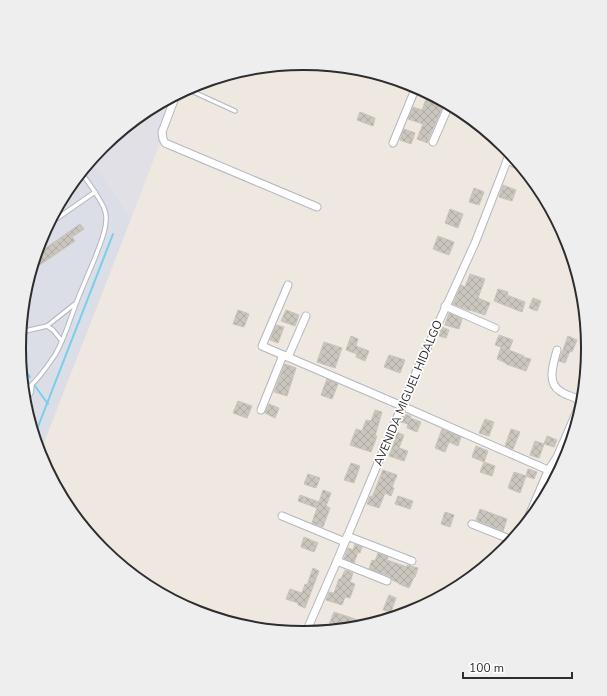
<svg xmlns="http://www.w3.org/2000/svg" width="607" height="696" font-family="'Nunito Sans',sans-serif">
<style>
.industrial{fill:#e2e0e7}
.airport{fill:#dbdde7}
.lines{fill:none;stroke-linecap:round;stroke-linejoin:round}
.stream{stroke:#77cfec;stroke-width:2}
.building{fill:url(#building-cross-hatch);stroke:#cac3b9}
.service-casing{stroke:#b3b6c0;stroke-width:5.5}
.minor-casing{stroke:#b3b6c0;stroke-width:9}
.service{stroke:#fff;stroke-width:3.5}
.minor{stroke:#fff;stroke-width:7}
.labels{text-anchor:middle;dominant-baseline:central;stroke-width:3.5;stroke-linejoin:round;paint-order:stroke}
.street-label{font-size:12px;fill:#2d2d2d;stroke:#fff}
.rim{fill:none;stroke:#2d2d2d;stroke-width:2}
</style>
<defs>
<pattern id="building-cross-hatch" width="8" height="8" patternUnits="userSpaceOnUse"><rect width="8" height="8" fill="#cac6be"/><path d="M0 0l8 8M0 8l8-8" fill="none" stroke="#aeaaa4"/></pattern>
</defs>
<rect width="100%" height="100%" fill="#eee8e0"/>
<polygon class="industrial" points="179,93 131,219 91,160 102,147 146,111"/>
<polygon class="airport" points="91,160 131,219 40,453 24,403 19,348 25,292 41,239 67,190"/>
<g class="lines">
<g class="stream">
<polyline points="21,364 30,377"/>
<polyline points="35,386 48,404"/>
<polyline points="34,437 113,234"/>
</g>
</g>
<g class="building">
<polygon points="428,94 445,102 428,140 428,143 417,139 423,124 408,119 413,107 422,110"/>
<polygon points="360,112 375,118 373,126 357,120"/>
<polygon points="404,129 415,133 411,144 400,140"/>
<polygon points="74,181 78,187 63,197 67,190"/>
<polygon points="503,185 516,190 512,201 499,197"/>
<polygon points="474,188 484,192 479,205 469,202"/>
<polygon points="450,209 463,214 458,228 445,223"/>
<polygon points="80,224 84,229 72,237 75,241 31,271 36,255"/>
<polygon points="438,236 454,242 449,255 433,249"/>
<polygon points="470,274 485,279 478,298 490,303 485,315 470,310 470,311 453,304 461,285 465,287"/>
<polygon points="498,289 508,292 507,295 525,302 522,312 494,301"/>
<polygon points="533,298 541,301 537,311 529,308"/>
<polygon points="238,310 249,314 244,327 233,324"/>
<polygon points="286,310 299,315 295,326 281,321"/>
<polygon points="449,313 462,319 459,329 445,325"/>
<polygon points="276,325 284,327 278,343 270,340"/>
<polygon points="442,327 449,330 446,338 439,336"/>
<polygon points="499,335 513,340 509,350 524,356 523,357 531,359 526,371 506,364 506,363 497,359 501,347 495,345"/>
<polygon points="351,336 358,339 356,346 369,351 365,361 356,357 357,354 346,350"/>
<polygon points="568,336 577,340 572,352 570,351 565,363 559,361"/>
<polygon points="324,342 342,348 335,368 317,362"/>
<polygon points="389,355 405,360 400,373 384,367"/>
<polygon points="285,364 296,368 287,396 274,392"/>
<polygon points="327,379 338,384 332,399 321,395"/>
<polygon points="238,401 252,406 247,418 233,413"/>
<polygon points="269,404 279,408 275,418 265,413"/>
<polygon points="375,410 382,412 375,436 377,436 371,452 350,445 356,429 362,431 366,420 371,421"/>
<polygon points="404,414 411,416 410,418 421,422 417,432 407,428 408,424 401,422"/>
<polygon points="485,419 494,422 489,436 479,433"/>
<polygon points="442,429 461,437 458,446 449,442 445,452 435,448"/>
<polygon points="511,429 520,432 513,449 505,446"/>
<polygon points="396,432 404,435 399,448 408,451 404,461 389,456 395,440 393,440"/>
<polygon points="547,436 557,440 554,447 544,444"/>
<polygon points="535,441 544,444 539,458 530,455"/>
<polygon points="476,446 488,451 484,462 472,457"/>
<polygon points="484,462 495,466 492,476 480,472"/>
<polygon points="351,463 360,466 354,483 344,480"/>
<polygon points="528,469 537,472 534,479 526,476"/>
<polygon points="383,470 397,475 392,487 394,488 391,496 385,493 379,508 367,504 370,496 372,497"/>
<polygon points="514,472 526,476 520,493 508,488"/>
<polygon points="308,474 320,478 316,488 304,484"/>
<polygon points="323,490 331,493 326,506 330,508 323,527 312,523 317,508 298,501 300,495 319,502"/>
<polygon points="398,496 413,501 410,509 395,504"/>
<polygon points="480,509 507,519 503,531 476,520"/>
<polygon points="445,512 454,515 450,527 441,524"/>
<polygon points="304,537 318,543 314,552 301,547"/>
<polygon points="355,544 362,547 360,553 358,552 354,563 344,559 348,548 353,550"/>
<polygon points="378,553 388,557 387,560 407,567 407,565 418,568 415,577 414,577 409,588 399,584 399,583 392,580 389,576 369,569 372,560 375,561"/>
<polygon points="313,568 319,571 305,608 298,605 298,603 286,599 290,589 302,593 305,584 307,585"/>
<polygon points="345,570 353,573 350,582 355,584 350,598 345,597 342,605 326,600 329,592 334,593 339,579 341,579"/>
<polygon points="389,595 396,598 391,612 383,610"/>
<polygon points="334,612 355,619 368,624 359,627 342,629 337,627 336,629 327,630"/>
</g>
<g class="lines">
<defs>
<g id="service">
<polyline points="187,89 235,111"/>
<polyline points="81,172 95,192"/>
<polyline points="47,326 76,303"/>
<polyline points="21,332 47,326 53,330 62,341"/>
<path d="M23,392C36,383 46,368 55,355C65,338 70,319 77,301C83,286 89,272 95,258C99,246 106,233 106,220C107,209 100,201 95,192L49,224"/>
<polyline points="24,403 31,393 32,386"/>
</g>
<g id="minor">
<polyline points="176,95 162,132 163,139 165,143 317,207"/>
<polyline points="433,142 449,105"/>
<polyline points="393,143 416,87"/>
<polyline points="507,160 520,166"/>
<polyline points="288,285 262,346 402,406 557,474"/>
<polyline points="445,306 495,328"/>
<polyline points="288,357 306,316"/>
<polyline points="261,410 283,355"/>
<polyline points="282,516 345,542"/>
<polyline points="472,524 512,540"/>
<path d="M525,525L548,471L557,457L577,411L579,404L577,399C572,396 565,395 560,391C546,383 554,362 557,350"/>
<polyline points="347,536 412,561"/>
<polyline points="337,561 387,581"/>
<polyline points="306,632 337,561 417,370 475,243 510,153"/>
</g>
</defs>
<use href="#service" class="service-casing"/>
<use href="#minor" class="minor-casing"/>
<use href="#service" class="service"/>
<use href="#minor" class="minor"/>
</g>
<g class="labels">
<g class="street-label">
<text transform="translate(408 393) rotate(-67)">AVENIDA MIGUEL HIDALGO</text>
</g>
</g>
<path d="M0 0H607V696H0ZM303 70H304A277 277 0 0 1 581 347V349A277 277 0 0 1 304 626H303A277 277 0 0 1 26 349V347A277 277 0 0 1 303 70Z" fill="#eee" fill-rule="evenodd"/>
<path class="rim" d="M303 70H304A277 277 0 0 1 581 347V349A277 277 0 0 1 304 626H303A277 277 0 0 1 26 349V347A277 277 0 0 1 303 70Z"/>
<path d="M463 672v6h109v-6" fill="none" stroke="#2d2d2d" stroke-width="2"/>
<text x="469" y="672" font-size="12" fill="#2d2d2d" stroke="#ffffff" stroke-width="3" paint-order="stroke">100 m</text>
</svg>
